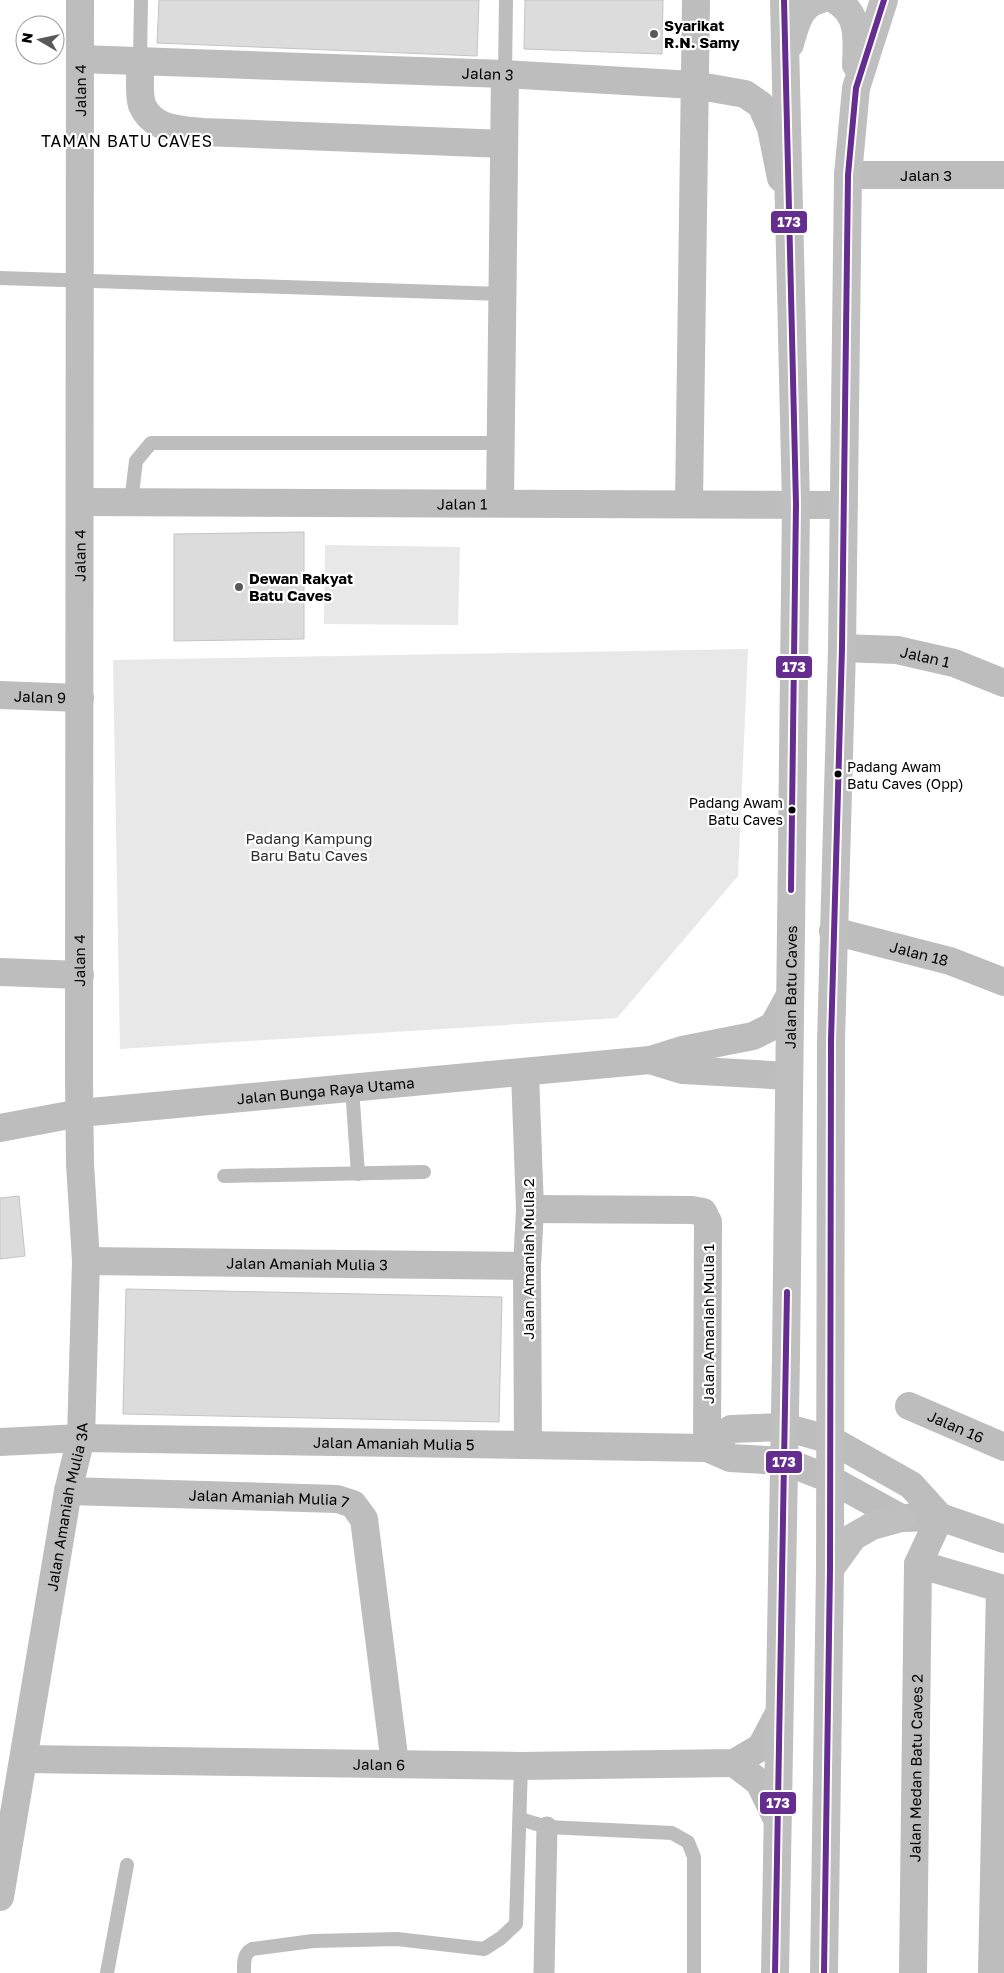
<svg xmlns="http://www.w3.org/2000/svg" width="1004" height="1973" font-family="'Golos Text',sans-serif">
<style>
.green{fill:#e8e8e8}
.building{fill:#dcdcdc;stroke:#c4c4c4}
.lines{fill:none;stroke-linecap:round;stroke-linejoin:round}
.service{stroke:#bdbdbd;stroke-width:14}
.pedestrian{stroke:#bdbdbd;stroke-width:21}
.minor{stroke:#bdbdbd;stroke-width:28}
.tertiary{stroke:#bdbdbd;stroke-width:28}
.secondary{stroke:#bfbfbf;stroke-width:28}
.bus-1-casing{stroke:#fff;stroke-width:10}
.bus-1{stroke:#662d91;stroke-width:6}
.poi-dot{fill:#595959;stroke:#fff;stroke-width:2}
.bus-dot{fill:#000;stroke:#fff;stroke-width:2}
.labels{text-anchor:middle;dominant-baseline:central;stroke-width:4.5;stroke-linejoin:round;paint-order:stroke}
.bus-label{font-size:14px;fill:#000;stroke:#fff;text-anchor:start}
.poi-label{font-size:15px;font-weight:bold;fill:#000;stroke:#fff;text-anchor:start}
.street-label{font-size:15px;fill:#000;stroke:#fff}
.park-label{font-size:15px;fill:#2d2d2d;stroke:#fff}
.neighbourhood-label{font-size:16px;letter-spacing:1px;fill:#000;stroke:#fff}
.line-badge{stroke:#fff;stroke-width:2}
.badge-label{font-size:14px;text-anchor:middle;font-weight:bold;fill:#fff}
</style>
<rect width="100%" height="100%" fill="#fff"/>
<g class="green">
<polygon points="325,545 460,547 458,625 324,624"/>
<polygon points="748,649 738,876 617,1018 120,1049 113,660"/>
</g>
<g class="building">
<polygon points="159,0 479,0 477,56 157,43"/>
<polygon points="525,0 663,0 662,54 524,49"/>
<polygon points="304,532 304,639 174,641 174,534"/>
<polygon points="19,1196 25,1256 0,1259 0,1198"/>
<polygon points="126,1289 502,1297 499,1422 123,1414"/>
</g>
<g class="lines">
<g class="service">
<polyline points="140,61 141,0"/>
<polyline points="505,74 506,0"/>
<polyline points="0,278 502,294"/>
<polyline points="131,502 136,461 151,443 501,443"/>
<polyline points="352,1088 358,1174"/>
<polyline points="224,1176 424,1172"/>
<polyline points="520,1819 547,1827 672,1833 688,1842 694,1857 694,1973"/>
<polyline points="107,1973 127,1865"/>
<path d="M244,1973C244,1963 243,1954 252,1949L313,1941L397,1939L484,1949L501,1938L516,1924L521,1766"/>
</g>
<polyline class="pedestrian" points="544,1973 547,1827"/>
<g class="minor">
<path id="s1" d="M80,59L505,74L694,85L745,94L761,105L771,128L781,178"/>
<path d="M140,61C141,74 138,93 142,105C153,130 180,130 203,132L504,144"/>
<path id="s2" d="M848,175H1004"/>
<path id="s3" d="M80,502L844,505"/>
<polyline points="500,503 505,74"/>
<polyline points="689,504 696,0"/>
<path id="s4" d="M842,648L897,650L954,663L1004,683"/>
<path id="s5" d="M0,695L80,698"/>
<path id="s6" d="M833,931L950,961L1004,982"/>
<polyline points="0,972 80,975"/>
<polyline points="650,1060 683,1070 789,1076"/>
<polyline points="525,1073 530,1209 527,1266 528,1445"/>
<path id="s7" d="M0,1128L80,1113L650,1060L682,1050L753,1036L773,1026L789,997"/>
<polyline points="530,1209 692,1210 703,1212 708,1222 707,1448"/>
<path id="s8" d="M86,1261L527,1266"/>
<path id="s9" d="M909,1406L1004,1447"/>
<path id="s10" d="M0,1442L81,1438L707,1448L730,1458L784,1461"/>
<polyline points="707,1448 731,1429 784,1427"/>
<path id="s11" d="M68,1491L337,1499L353,1504L364,1519L395,1764"/>
<polyline points="918,1564 1000,1588 992,1973"/>
<path id="s12" d="M24,1759L521,1766L734,1763L761,1747L779,1713"/>
<polyline points="734,1763 759,1782 777,1819"/>
<path id="s13" d="M0,1897L68,1491L81,1438L86,1261L80,1164L79,1079L80,0"/>
<path id="s14" d="M913,1973L918,1564L940,1517"/>
</g>
<g class="tertiary">
<polyline points="784,1427 831,1440 911,1485 940,1517"/>
<polyline points="784,1461 830,1479 901,1518 940,1517 1004,1539"/>
</g>
<g class="secondary">
<path d="M835,0C860,13 857,40 856,65"/>
<path d="M790,44C795,27 799,5 819,0"/>
<polyline points="830,1569 853,1537 872,1526 901,1518"/>
<path id="s15" d="M775,1973L786,1356L796,504L784,0"/>
<polyline points="824,1973 830,1569 831,1041 842,648 848,175 856,88 884,0"/>
</g>
<defs>
<g id="bus-1">
<polyline points="784,0 796,504 791,890"/>
<polyline points="775,1973 787,1292"/>
<polyline points="824,1973 830,1569 831,1041 842,648 848,175 856,88 884,0"/>
</g>
</defs>
<use href="#bus-1" class="bus-1-casing"/>
<use href="#bus-1" class="bus-1"/>
</g>
<g class="poi-dot">
<circle cx="654" cy="34" r="5"/>
<circle cx="239" cy="587" r="5"/>
</g>
<g class="bus-dot">
<circle cx="838" cy="774" r="4.5"/>
<circle cx="792" cy="810" r="4.5"/>
</g>
<g class="labels">
<g class="bus-label">
<text x="847" y="766">Padang Awam<tspan x="847" dy="17">Batu Caves (Opp)</tspan></text>
<text x="783" y="802" text-anchor="end">Padang Awam<tspan x="783" dy="17">Batu Caves</tspan></text>
</g>
<g class="poi-label">
<text x="664" y="25">Syarikat<tspan x="664" dy="17">R.N. Samy</tspan></text>
<text x="249" y="578">Dewan Rakyat<tspan x="249" dy="17">Batu Caves</tspan></text>
</g>
<g class="street-label">
<text stroke="none"><textPath href="#s1" startOffset="408">Jalan 3</textPath></text>
<text stroke="none"><textPath href="#s13" startOffset="1814">Jalan 4</textPath></text>
<text stroke="none"><textPath href="#s2" startOffset="78">Jalan 3</textPath></text>
<text stroke="none"><textPath href="#s3" startOffset="382">Jalan 1</textPath></text>
<text stroke="none"><textPath href="#s13" startOffset="1349">Jalan 4</textPath></text>
<text stroke="none"><textPath href="#s4" startOffset="84">Jalan 1</textPath></text>
<text stroke="none"><textPath href="#s5" startOffset="40">Jalan 9</textPath></text>
<text stroke="none"><textPath href="#s6" startOffset="89">Jalan 18</textPath></text>
<text stroke="none"><textPath href="#s13" startOffset="944">Jalan 4</textPath></text>
<text stroke="none"><textPath href="#s15" startOffset="986">Jalan Batu Caves</textPath></text>
<text stroke="none"><textPath href="#s7" startOffset="328">Jalan Bunga Raya Utama</textPath></text>
<text transform="translate(528 1259) rotate(-90)">Jalan Amaniah Mulia 2</text>
<text stroke="none"><textPath href="#s8" startOffset="221">Jalan Amaniah Mulia 3</textPath></text>
<text transform="translate(708 1324) rotate(-90)">Jalan Amaniah Mulia 1</text>
<text stroke="none"><textPath href="#s9" startOffset="51">Jalan 16</textPath></text>
<text stroke="none"><textPath href="#s10" startOffset="394">Jalan Amaniah Mulia 5</textPath></text>
<text stroke="none"><textPath href="#s11" startOffset="201">Jalan Amaniah Mulia 7</textPath></text>
<text stroke="none"><textPath href="#s13" startOffset="396">Jalan Amaniah Mulia 3A</textPath></text>
<text stroke="none"><textPath href="#s12" startOffset="355">Jalan 6</textPath></text>
<text stroke="none"><textPath href="#s14" startOffset="205">Jalan Medan Batu Caves 2</textPath></text>
</g>
<g class="park-label">
<text x="309" y="838">Padang Kampung<tspan x="309" dy="17">Baru Batu Caves</tspan></text>
</g>
<g class="neighbourhood-label">
<text x="127" y="141">TAMAN BATU CAVES</text>
</g>
</g>
<g class="line-badge">
<rect x="770" y="210" width="38" height="24" rx="5" fill="#662d91"/>
<rect x="775" y="655" width="38" height="24" rx="5" fill="#662d91"/>
<rect x="765" y="1450" width="38" height="24" rx="5" fill="#662d91"/>
<rect x="759" y="1791" width="38" height="24" rx="5" fill="#662d91"/>
</g>
<g class="badge-label">
<text x="789" y="227">173</text>
<text x="794" y="672">173</text>
<text x="784" y="1467">173</text>
<text x="778" y="1808">173</text>
</g>
<g transform="translate(40 40) rotate(279)"><circle r="24" fill="#ffffff" stroke="#999999"/>
<path d="M0-4L9 19L0 12L-9 19Z" fill="#595959"/>
<text y="-8" font-size="14" font-weight="bold" text-anchor="middle" fill="#000000">N</text>
</g>
</svg>
